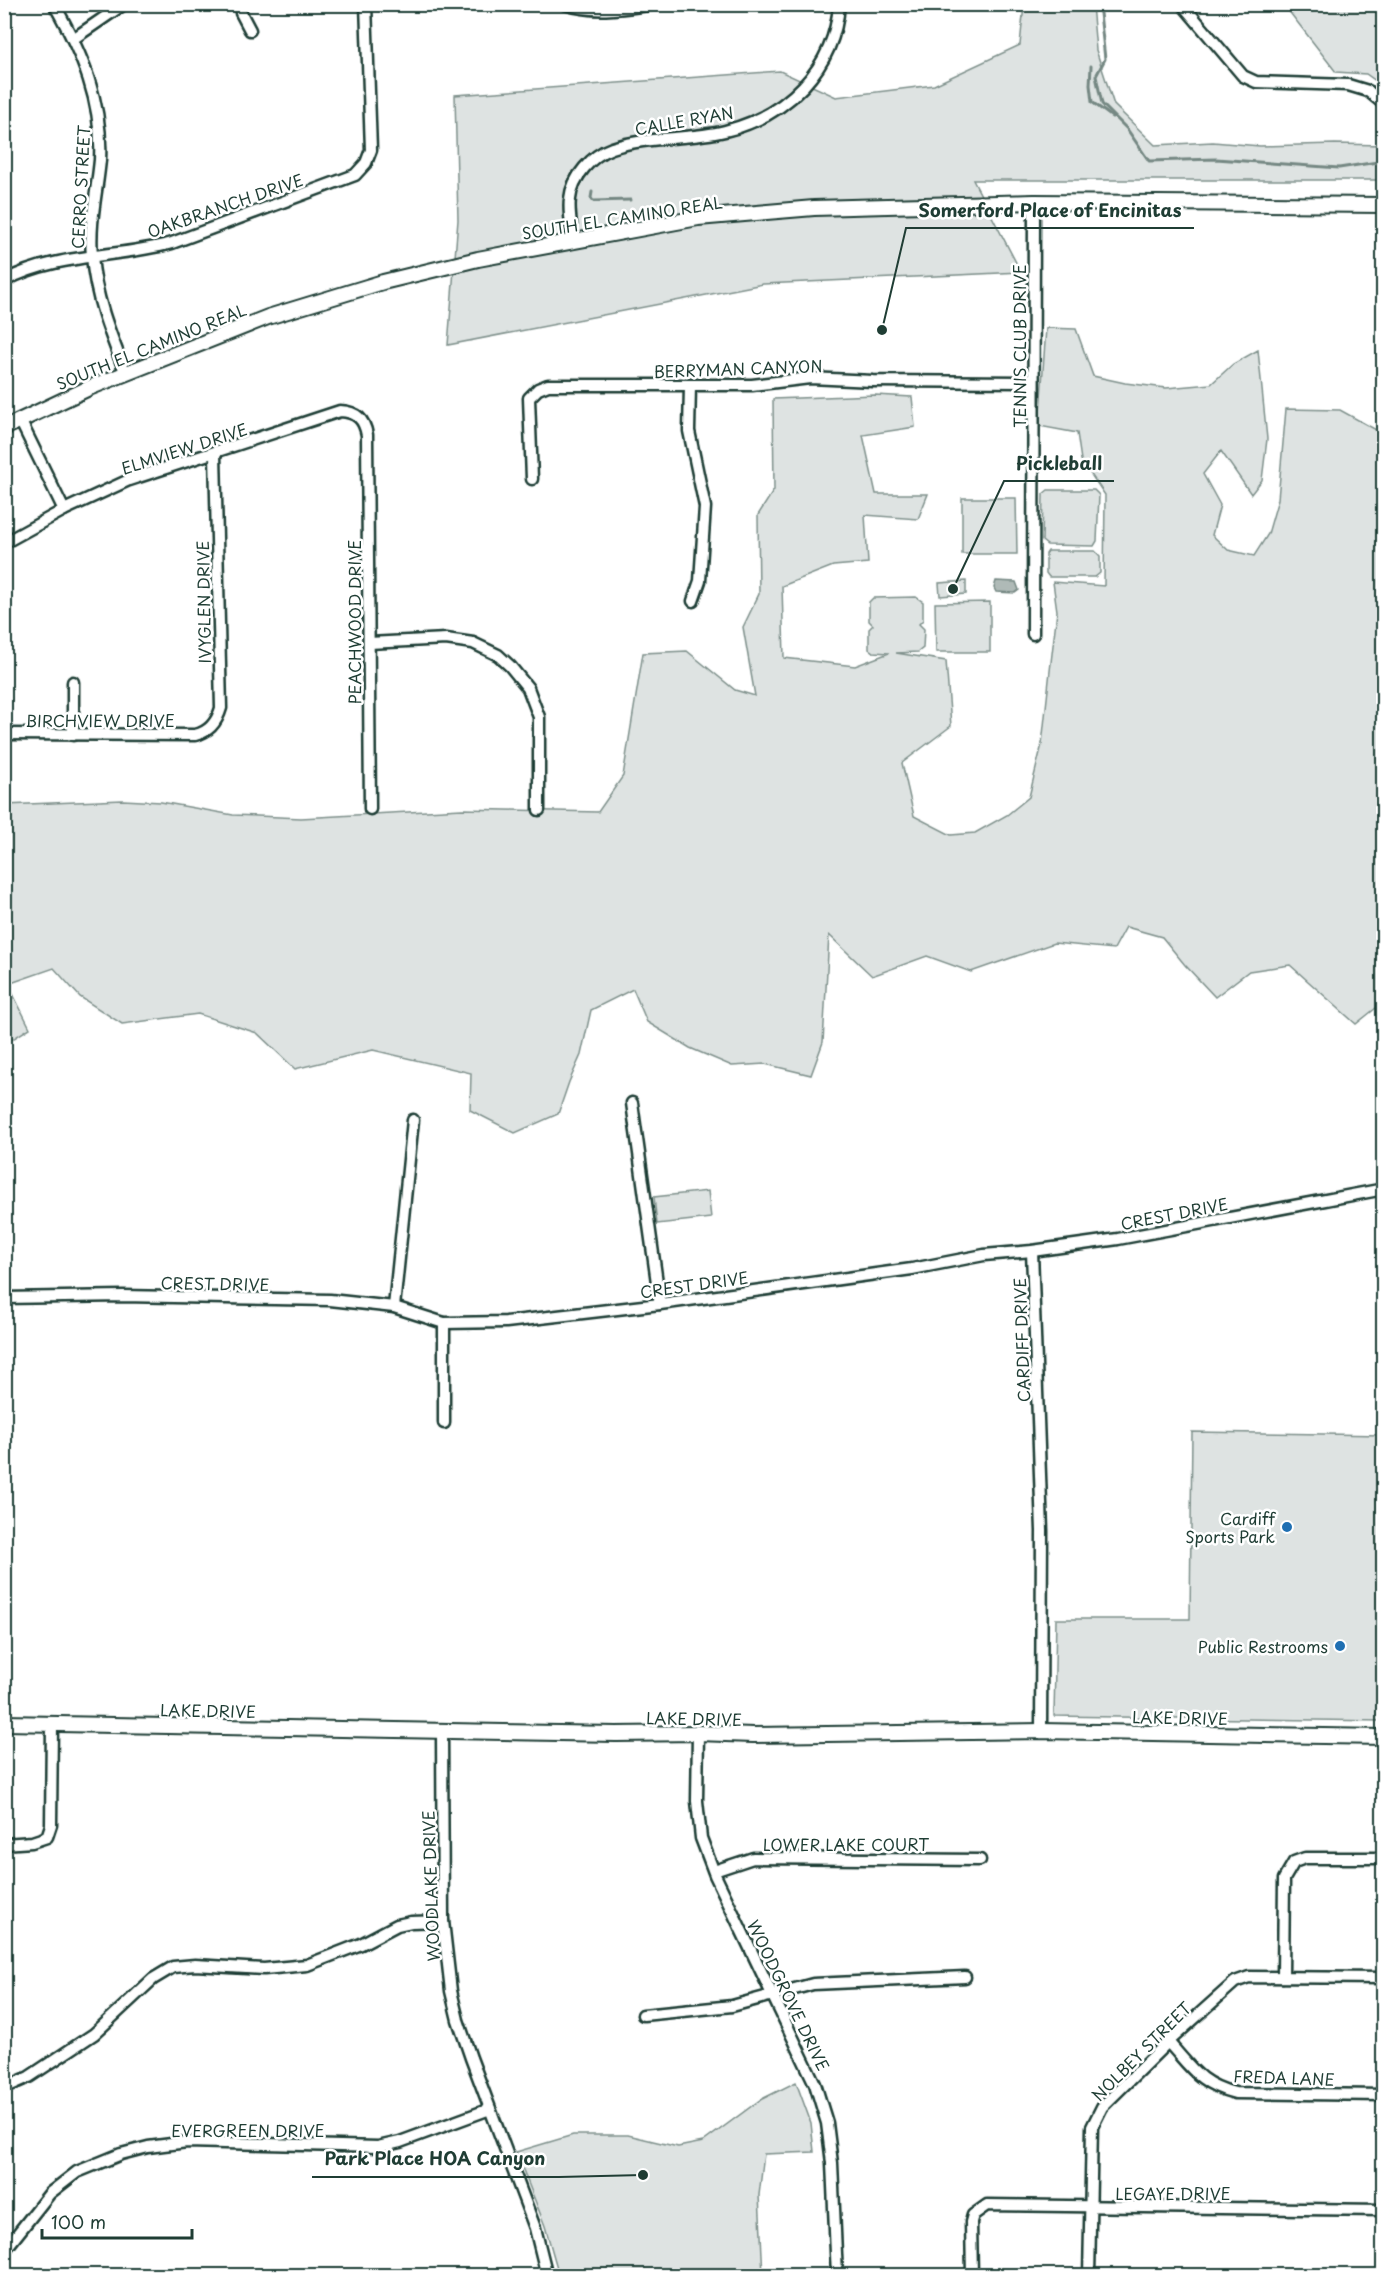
<svg xmlns="http://www.w3.org/2000/svg" width="1388" height="2280" font-family="'Playpen Sans',sans-serif">
<style>
.green{fill:#dee3e2;stroke:#7e908b;stroke-width:1.5}
.water{fill:#afbab7;stroke:#758883;stroke-width:1.5}
.lines{fill:none;stroke-linecap:round;stroke-linejoin:round}
.stream{stroke:#758883;stroke-width:3}
.minor-casing{stroke:#1f3d34;stroke-width:15}
.major-casing{stroke:#1f3d34;stroke-width:18}
.minor{stroke:#fff;stroke-width:10}
.major{stroke:#fff;stroke-width:14}
.poi-dot{fill:#1f6fb2;stroke:#fff;stroke-width:2}
.labels{text-anchor:middle;dominant-baseline:central;stroke-width:5;stroke-linejoin:round;paint-order:stroke}
.street-label{font-size:16px;fill:#1f3d34;stroke:#fff}
.poi-label{font-size:16px;fill:#1f3d34;stroke:#fff;text-anchor:end}
.leader{fill:none;stroke:#1f3d34;stroke-width:2}
.callout-dot{fill:#1f3d34;stroke:#fff;stroke-width:2}
.callout-label{font-size:18px;text-anchor:middle;font-weight:bold;fill:#1f3d34;stroke:#fff;stroke-width:5;stroke-linejoin:round;paint-order:stroke}
</style>
<rect width="100%" height="100%" fill="#fff"/>
<filter id="ink" filterUnits="userSpaceOnUse"><feTurbulence type="fractalNoise" baseFrequency=".0167" numOctaves="2"/><feDisplacementMap in="SourceGraphic" scale="12" xChannelSelector="R" yChannelSelector="G"/><feConvolveMatrix kernelMatrix="1 2 1 2 8 2 1 2 1" color-interpolation-filters="sRGB"/></filter>
<g filter="url(#ink)">
<g class="green">
<polygon points="1024,5 1092,5 1096,50 1114,105 1155,145 1213,142 1260,146 1335,144 1383,145 1383,180 973,180 1021,272 763,284 448,345 458,220 455,95 780,71 836,97 934,85 1020,45"/>
<polygon points="1284,5 1383,5 1383,86 1366,74 1336,72"/>
<polygon points="1046,328 1076,329 1093,376 1125,383 1166,388 1211,384 1233,364 1258,350 1267,439 1262,480 1251,494 1221,451 1203,474 1220,505 1212,535 1228,550 1254,556 1268,534 1278,499 1286,409 1340,410 1378,431 1383,431 1384,1011 1376,1008 1356,1024 1290,965 1249,971 1215,997 1185,965 1162,937 1126,927 1114,949 1054,943 971,972 927,956 872,976 829,935 823,1042 811,1075 765,1064 732,1066 690,1048 647,1022 633,989 591,1010 581,1055 569,1082 558,1114 515,1133 470,1110 471,1073 373,1050 295,1069 257,1033 198,1014 122,1024 80,997 54,968 8,984 30,1028 5,1044 5,805 123,800 161,802 233,815 301,818 462,809 598,812 623,776 643,653 687,651 735,690 755,696 743,627 759,594 758,515 774,490 773,399 875,395 912,397 915,427 863,435 876,494 928,494 918,519 865,515 868,563 833,566 782,586 784,658 855,666 889,653 873,652 869,649 869,629 873,625 869,621 869,602 873,598 916,597 923,602 923,620 919,624 924,629 923,648 918,652 896,653 946,661 951,726 902,763 914,816 951,835 975,833 1007,815 1029,797 1042,744 1050,671 1057,611 1053,582 1104,586 1105,495 1081,460 1077,433 1039,426"/>
<polygon points="1048,490 1094,490 1099,495 1097,541 1094,546 1047,545 1042,541 1043,494"/>
<polygon points="962,498 1016,498 1017,554 962,554"/>
<polygon points="1048,551 1095,551 1100,556 1100,573 1095,577 1049,577 1046,573 1046,554"/>
<polygon points="966,581 966,594 940,596 939,583"/>
<polygon points="990,602 990,652 936,652 935,603"/>
<polygon points="708,1191 711,1218 657,1224 654,1197"/>
<polygon points="1192,1432 1383,1435 1383,1721 1054,1716 1056,1619 1190,1619"/>
<polygon points="796,2082 811,2123 814,2152 764,2154 759,2195 763,2275 559,2275 545,2226 516,2152 573,2135 628,2135 678,2147 703,2142 760,2100"/>
</g>
<polygon class="water" points="996,581 1016,582 1019,590 1015,593 996,592 994,588"/>
<g class="lines">
<g class="stream">
<polyline points="1099,4 1105,59 1096,76 1102,104 1127,129 1149,161 1216,159 1339,168 1384,161"/>
<polyline points="1091,66 1090,85 1092,102 1112,117"/>
<polyline points="592,192 591,198 593,201 630,200"/>
</g>
<defs>
<g id="minor">
<path d="M54,4C82,53 103,103 100,160C97,192 89,223 92,256C95,297 111,336 126,374"/>
<polyline points="240,4 241,13 250,30"/>
<path d="M565,4C596,14 626,8 656,4"/>
<polyline points="1182,4 1243,76 1256,82 1348,85 1368,91 1384,104"/>
<polyline points="73,39 124,4"/>
<path d="M573,240C572,227 568,212 570,199C572,177 592,155 612,148C648,136 688,140 725,131C786,116 835,69 839,4"/>
<path d="M4,281C56,253 117,258 172,243L355,175L366,163L371,150L366,4"/>
<polyline points="690,386 689,431 705,507 700,581 693,601"/>
<polyline points="20,420 64,510"/>
<polyline points="532,479 529,398 538,389 548,385 752,385 810,378 873,381 1033,382"/>
<path d="M4,543L64,510L129,480L340,411C357,412 364,419 367,435L370,809"/>
<polyline points="1033,634 1034,202"/>
<polyline points="369,643 446,639 473,643 498,655 510,666 528,688 539,717 539,810"/>
<polyline points="73,682 73,735"/>
<path d="M4,734L195,735C209,732 217,722 221,708L215,454"/>
<polyline points="632,1103 660,1304"/>
<polyline points="1032,1251 1042,1531 1041,1731"/>
<polyline points="4,1298 123,1296 330,1300 394,1307 444,1323 506,1322 660,1304 912,1269 984,1255 1032,1251 1118,1239 1384,1189"/>
<polyline points="394,1307 413,1120"/>
<polyline points="444,1323 444,1423"/>
<polyline points="442,1730 443,1921 451,1991 458,2020 471,2058 535,2228 547,2276"/>
<polyline points="698,1733 697,1801 701,1838 715,1875 815,2084 827,2123 832,2163 837,2276"/>
<polyline points="4,1844 32,1842 47,1837 51,1825 52,1724"/>
<polyline points="714,1871 753,1858 980,1860"/>
<polyline points="1283,1977 1284,1879 1294,1862 1305,1858 1384,1858"/>
<polyline points="643,2015 732,2006 813,1984 965,1977"/>
<path d="M1168,2042C1191,2067 1199,2084 1235,2093L1384,2095"/>
<polyline points="4,2088 29,2077 94,2034 153,1979 173,1967 195,1965 264,1969 307,1965 361,1944 397,1925 411,1922 443,1921"/>
<polyline points="4,2251 50,2193 77,2172 121,2154 148,2147 187,2142 378,2147 400,2142 490,2109"/>
<polyline points="972,2276 971,2222 973,2215 987,2205 1384,2210"/>
<polyline points="1089,2276 1092,2127 1102,2107 1168,2042 1235,1982 1249,1977 1384,1978"/>
</g>
<g id="major">
<polyline points="4,428 89,388 268,317 383,282 478,259 698,218 814,208 1034,202 1384,205"/>
<polyline points="4,1723 616,1734 698,1733 753,1735 1041,1731 1384,1737"/>
</g>
</defs>
<use href="#minor" class="minor-casing"/>
<use href="#major" class="major-casing"/>
<use href="#minor" class="minor"/>
<use href="#major" class="major"/>
</g>
</g>
<g class="poi-dot">
<circle cx="1287" cy="1527" r="6"/>
<circle cx="1340" cy="1646" r="6"/>
</g>
<g class="labels">
<g class="street-label">
<text transform="translate(684 120) rotate(-10)">CALLE RYAN</text>
<text transform="translate(80 187) rotate(-87)">CERRO STREET</text>
<text transform="translate(225 205) rotate(-19)">OAKBRANCH DRIVE</text>
<text transform="translate(622 217) rotate(-9)">SOUTH EL CAMINO REAL</text>
<text transform="translate(151 346) rotate(-22)">SOUTH EL CAMINO REAL</text>
<text transform="translate(1019 346) rotate(-90)">TENNIS CLUB DRIVE</text>
<text transform="translate(738 368) rotate(-2)">BERRYMAN CANYON</text>
<text transform="translate(184 448) rotate(-18)">ELMVIEW DRIVE</text>
<text transform="translate(203 602) rotate(-91)">IVYGLEN DRIVE</text>
<text transform="translate(354 622) rotate(-90)">PEACHWOOD DRIVE</text>
<text x="100" y="720">BIRCHVIEW DRIVE</text>
<text transform="translate(1174 1213) rotate(-11)">CREST DRIVE</text>
<text transform="translate(215 1283) rotate(1)">CREST DRIVE</text>
<text transform="translate(694 1284) rotate(-8)">CREST DRIVE</text>
<text transform="translate(1021 1340) rotate(-92)">CARDIFF DRIVE</text>
<text transform="translate(208 1710) rotate(1)">LAKE DRIVE</text>
<text transform="translate(1180 1717) rotate(1)">LAKE DRIVE</text>
<text transform="translate(694 1718) rotate(1)">LAKE DRIVE</text>
<text x="846" y="1844">LOWER LAKE COURT</text>
<text transform="translate(430 1886) rotate(-92)">WOODLAKE DRIVE</text>
<text transform="translate(789 1995) rotate(64)">WOODGROVE DRIVE</text>
<text transform="translate(1141 2051) rotate(-45)">NOLBEY STREET</text>
<text transform="translate(1284 2077) rotate(2)">FREDA LANE</text>
<text x="248" y="2130">EVERGREEN DRIVE</text>
<text x="1173" y="2193">LEGAYE DRIVE</text>
</g>
<g class="poi-label">
<text x="1275" y="1518">Cardiff<tspan x="1275" dy="18">Sports Park</tspan></text>
<text x="1328" y="1646">Public Restrooms</text>
</g>
</g>
<path class="leader" d="M882 330L906 228H1194M953 589L1004 481H1114M643 2175L559 2177H312"/>
<g class="callout-dot">
<circle cx="882" cy="330" r="6"/>
<circle cx="953" cy="589" r="6"/>
<circle cx="643" cy="2175" r="6"/>
</g>
<g class="callout-label">
<text x="1050" y="217">Somerford Place of Encinitas</text>
<text x="1059" y="470">Pickleball</text>
<text x="435" y="2165">Park Place HOA Canyon</text>
</g>
<rect width="1388" height="2280" fill="none" stroke="#fff" stroke-width="24"/>
<rect x="12" y="12" width="1364" height="2256" fill="none" stroke="#1f3d34" stroke-width="2" filter="url(#ink)"/>
<path d="M42 2229v9h150v-9" fill="none" stroke="#1f3d34" stroke-width="3"/>
<text x="51" y="2229" font-size="18" fill="#1f3d34" stroke="#ffffff" stroke-width="4.5" paint-order="stroke">100 m</text>
</svg>
